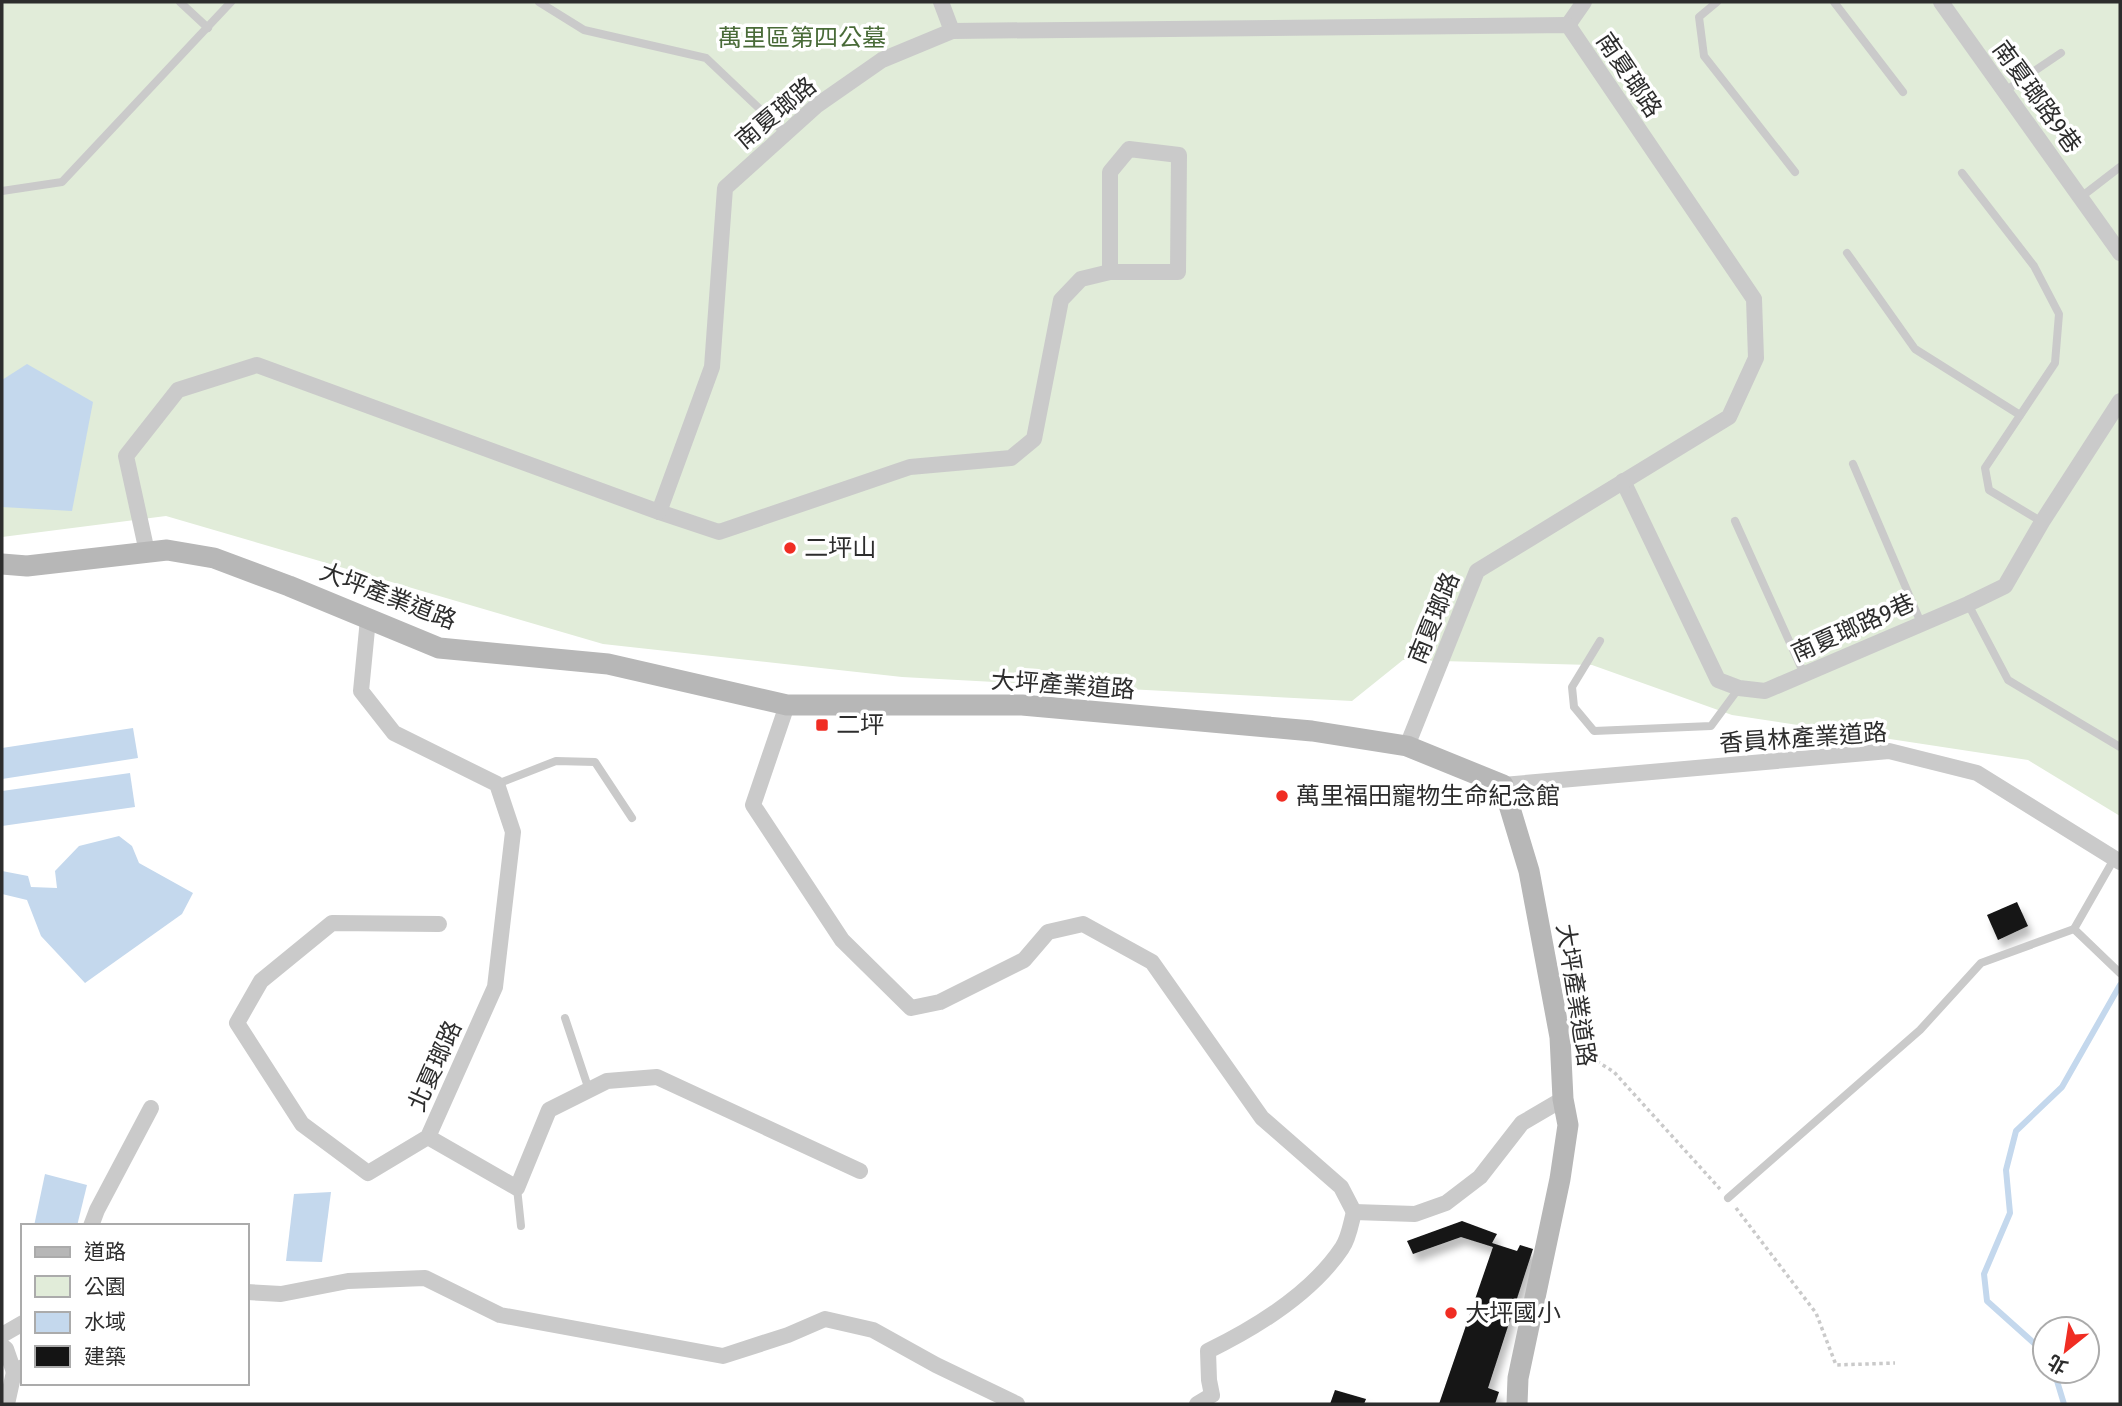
<svg xmlns="http://www.w3.org/2000/svg" width="2122" height="1406" font-family="'Fira Sans Condensed','Noto Sans TC',sans-serif">
<style>
.green{fill:#e1ecd9}
.water{fill:#c4d8ed}
.lines{fill:none;stroke-linecap:round;stroke-linejoin:round}
.stream{stroke:#c4d8ed;stroke-width:6}
.building{fill:#141414;filter:url(#shadow)}
.path{stroke:#cacaca;stroke-width:3.5;stroke-dasharray:3.5 3.5;stroke-linecap:butt}
.lane{stroke:#cacaca;stroke-width:8}
.street{stroke:#cacaca;stroke-width:16}
.secondary{stroke:#b7b7b7;stroke-width:21}
.poi-dot{fill:#f02d23;stroke:#fff;stroke-width:2.5}
.labels{text-anchor:middle;dominant-baseline:central;stroke-width:7;stroke-linejoin:round;paint-order:stroke}
.park-label{font-size:24px;fill:#496b38;stroke:#fff}
.street-label{font-size:24px;fill:#2d2d2d;stroke:#fff}
.poi-label{font-size:24px;fill:#2d2d2d;stroke:#fff;text-anchor:start}
</style>
<defs>
<filter id="shadow"><feDropShadow dx="4.5" dy="8" stdDeviation="3.5" flood-color="#0004"/></filter>
</defs>
<rect width="100%" height="100%" fill="#fff"/>
<polygon class="green" points="2,2 2120,2 2120,816 2028,760 1732,715 1592,665 1403,660 1352,701 902,677 603,644 166,516 2,537"/>
<g class="water">
<polygon points="27,364 93,402 72,511 2,507 2,380"/>
<polygon points="133,728 138,758 2,779 2,748"/>
<polygon points="130,773 135,807 2,826 2,791"/>
<polygon points="119,836 132,846 139,863 193,893 182,914 85,983 41,936 27,900 2,894 2,871 28,876 31,887 57,888 55,871 79,846"/>
<polygon points="45,1174 87,1185 77,1226 34,1226"/>
<polygon points="331,1192 322,1262 286,1261 294,1194"/>
</g>
<g class="lines">
<g class="stream">
<polyline points="2045,1353 1987,1301 1984,1274 2010,1213 2006,1170 2016,1131 2062,1087 2120,985"/>
<polyline points="2054,1371 2064,1404"/>
</g>
</g>
<g class="building">
<polygon points="2017,902 2028,926 1998,940 1987,915"/>
<polygon points="1462,1221 1497,1234 1492,1243 1517,1251 1520,1245 1533,1249 1488,1388 1499,1392 1495,1404 1439,1404 1493,1247 1461,1237 1413,1254 1407,1241"/>
<polygon points="1335,1390 1366,1399 1364,1404 1330,1404"/>
</g>
<g class="lines">
<g class="path">
<polyline points="1579,1050 1614,1072 1720,1189"/>
<polyline points="1736,1208 1816,1313 1836,1365 1895,1363"/>
</g>
<g class="lane">
<polyline points="180,2 208,28"/>
<polyline points="539,2 584,30 706,58 785,133"/>
<polyline points="1717,2 1699,17 1704,56 1795,172"/>
<polyline points="1834,2 1903,92"/>
<polyline points="2005,91 2061,53"/>
<polyline points="1962,173 2034,266 2059,314 2055,363 1985,468 1989,490 2042,522"/>
<polyline points="2,191 62,182 231,2"/>
<polyline points="2081,197 2120,167"/>
<polyline points="1847,253 1915,349 2020,415"/>
<polyline points="1853,464 1921,623"/>
<polyline points="1735,521 1804,674"/>
<polyline points="1968,604 2008,680 2120,747"/>
<polyline points="1600,641 1572,687 1574,707 1594,731 1711,726 1739,688"/>
<polyline points="497,784 556,761 595,762 632,818"/>
<polyline points="2114,859 2074,929 2120,973"/>
<polyline points="565,1018 589,1090"/>
<polyline points="517,1188 521,1226"/>
<polyline points="1728,1198 1920,1030 1981,963 2074,929"/>
</g>
<g class="street">
<polyline points="941,2 952,31"/>
<polyline points="1941,2 2120,253"/>
<polyline points="1568,25 1584,2"/>
<polyline points="1623,481 1718,680 1739,688 1765,691 1968,604 2005,586 2042,522 2120,401"/>
<polyline points="659,512 719,532 910,467 1011,458 1034,439 1061,300 1081,279 1110,272 1110,172 1129,149 1179,155 1178,272 1110,272"/>
<polyline points="147,552 126,456 178,390 257,365 659,512 712,367 725,188 816,106 882,60 952,31 1568,25 1754,299 1756,358 1729,417 1477,571 1407,746"/>
<polyline points="368,619 361,691 394,733 497,784 513,832 495,987 428,1137 368,1173 302,1124 237,1023 261,981 332,923 439,924"/>
<polyline points="787,705 753,805 842,940 911,1008 940,1002 1024,960 1048,932 1083,924 1152,962 1262,1118 1341,1187 1354,1212"/>
<polyline points="1503,785 1889,751 1977,773 2120,862"/>
<polyline points="428,1137 517,1188 549,1110 607,1081 657,1077 860,1171"/>
<polyline points="91,1226 97,1210 151,1108"/>
<polyline points="247,1292 281,1294 348,1281 425,1278 500,1315 723,1356 788,1335 825,1319 873,1330 936,1365 1017,1404"/>
<polyline points="2,1335 23,1323"/>
<polyline points="2,1346 6,1349 14,1372 23,1367"/>
<polyline points="7,1404 14,1372"/>
<path d="M1197,1404L1212,1395L1209,1380L1208,1351C1255,1328 1312,1293 1342,1248C1349,1238 1351,1223 1354,1212L1415,1214L1446,1203L1480,1177L1522,1123L1563,1099"/>
</g>
<polyline class="secondary" points="2,564 27,566 167,550 214,558 289,586 439,648 608,664 787,705 1022,705 1312,731 1407,746 1503,785 1529,871 1560,1037 1563,1099 1568,1125 1560,1179 1518,1378 1517,1404"/>
</g>
<g class="poi-dot">
<circle cx="790" cy="548" r="7"/>
<rect x="815" y="718" width="14" height="14" rx="3.5"/>
<circle cx="1282" cy="796" r="7"/>
<circle cx="1451" cy="1313" r="7"/>
</g>
<g class="labels">
<g class="park-label">
<text x="802" y="38">萬里區第四公墓</text>
</g>
<g class="street-label">
<text transform="translate(1629 75) rotate(56)">南夏瑯路</text>
<text transform="translate(2037 97) rotate(54)">南夏瑯路9巷</text>
<text transform="translate(776 113) rotate(-40)">南夏瑯路</text>
<text transform="translate(388 596) rotate(21)">大坪產業道路</text>
<text transform="translate(1434 618) rotate(-68)">南夏瑯路</text>
<text transform="translate(1853 628) rotate(-24)">南夏瑯路9巷</text>
<text transform="translate(1063 685) rotate(4)">大坪產業道路</text>
<text transform="translate(1803 738) rotate(-4)">香員林產業道路</text>
<text transform="translate(1576 995) rotate(81)">大坪產業道路</text>
<text transform="translate(435 1066) rotate(-66)">北夏瑯路</text>
</g>
<g class="poi-label">
<text x="804" y="548">二坪山</text>
<text x="836" y="725">二坪</text>
<text x="1296" y="796">萬里福田寵物生命紀念館</text>
<text x="1465" y="1313">大坪國小</text>
</g>
</g>
<rect width="2122" height="1406" fill="none" stroke="#2d2d2d" stroke-width="7"/>
<rect x="21" y="1224" width="228" height="161" fill="#ffffff" stroke="#ababab" stroke-width="2"/>
<rect x="35" y="1247" width="35" height="10" fill="#b7b7b7" stroke="#ababab" stroke-width="2"/>
<text x="84" y="1259" font-size="21" fill="#2d2d2d">道路</text>
<rect x="35" y="1276" width="35" height="21" fill="#e1ecd9" stroke="#ababab" stroke-width="2"/>
<text x="84" y="1294" font-size="21" fill="#2d2d2d">公園</text>
<rect x="35" y="1312" width="35" height="21" fill="#c4d8ed" stroke="#ababab" stroke-width="2"/>
<text x="84" y="1329" font-size="21" fill="#2d2d2d">水域</text>
<rect x="35" y="1346" width="35" height="21" fill="#141414" stroke="#ababab" stroke-width="2"/>
<text x="84" y="1364" font-size="21" fill="#2d2d2d">建築</text>
<g transform="translate(2066 1350) rotate(210)"><circle r="33" fill="#ffffff" stroke="#ababab" stroke-width="2"/>
<path d="M0-5L12 26L0 18L-12 26Z" fill="#f02d23"/>
<text y="-10" font-size="19" font-weight="bold" text-anchor="middle" fill="#2d2d2d">北</text>
</g>
</svg>
